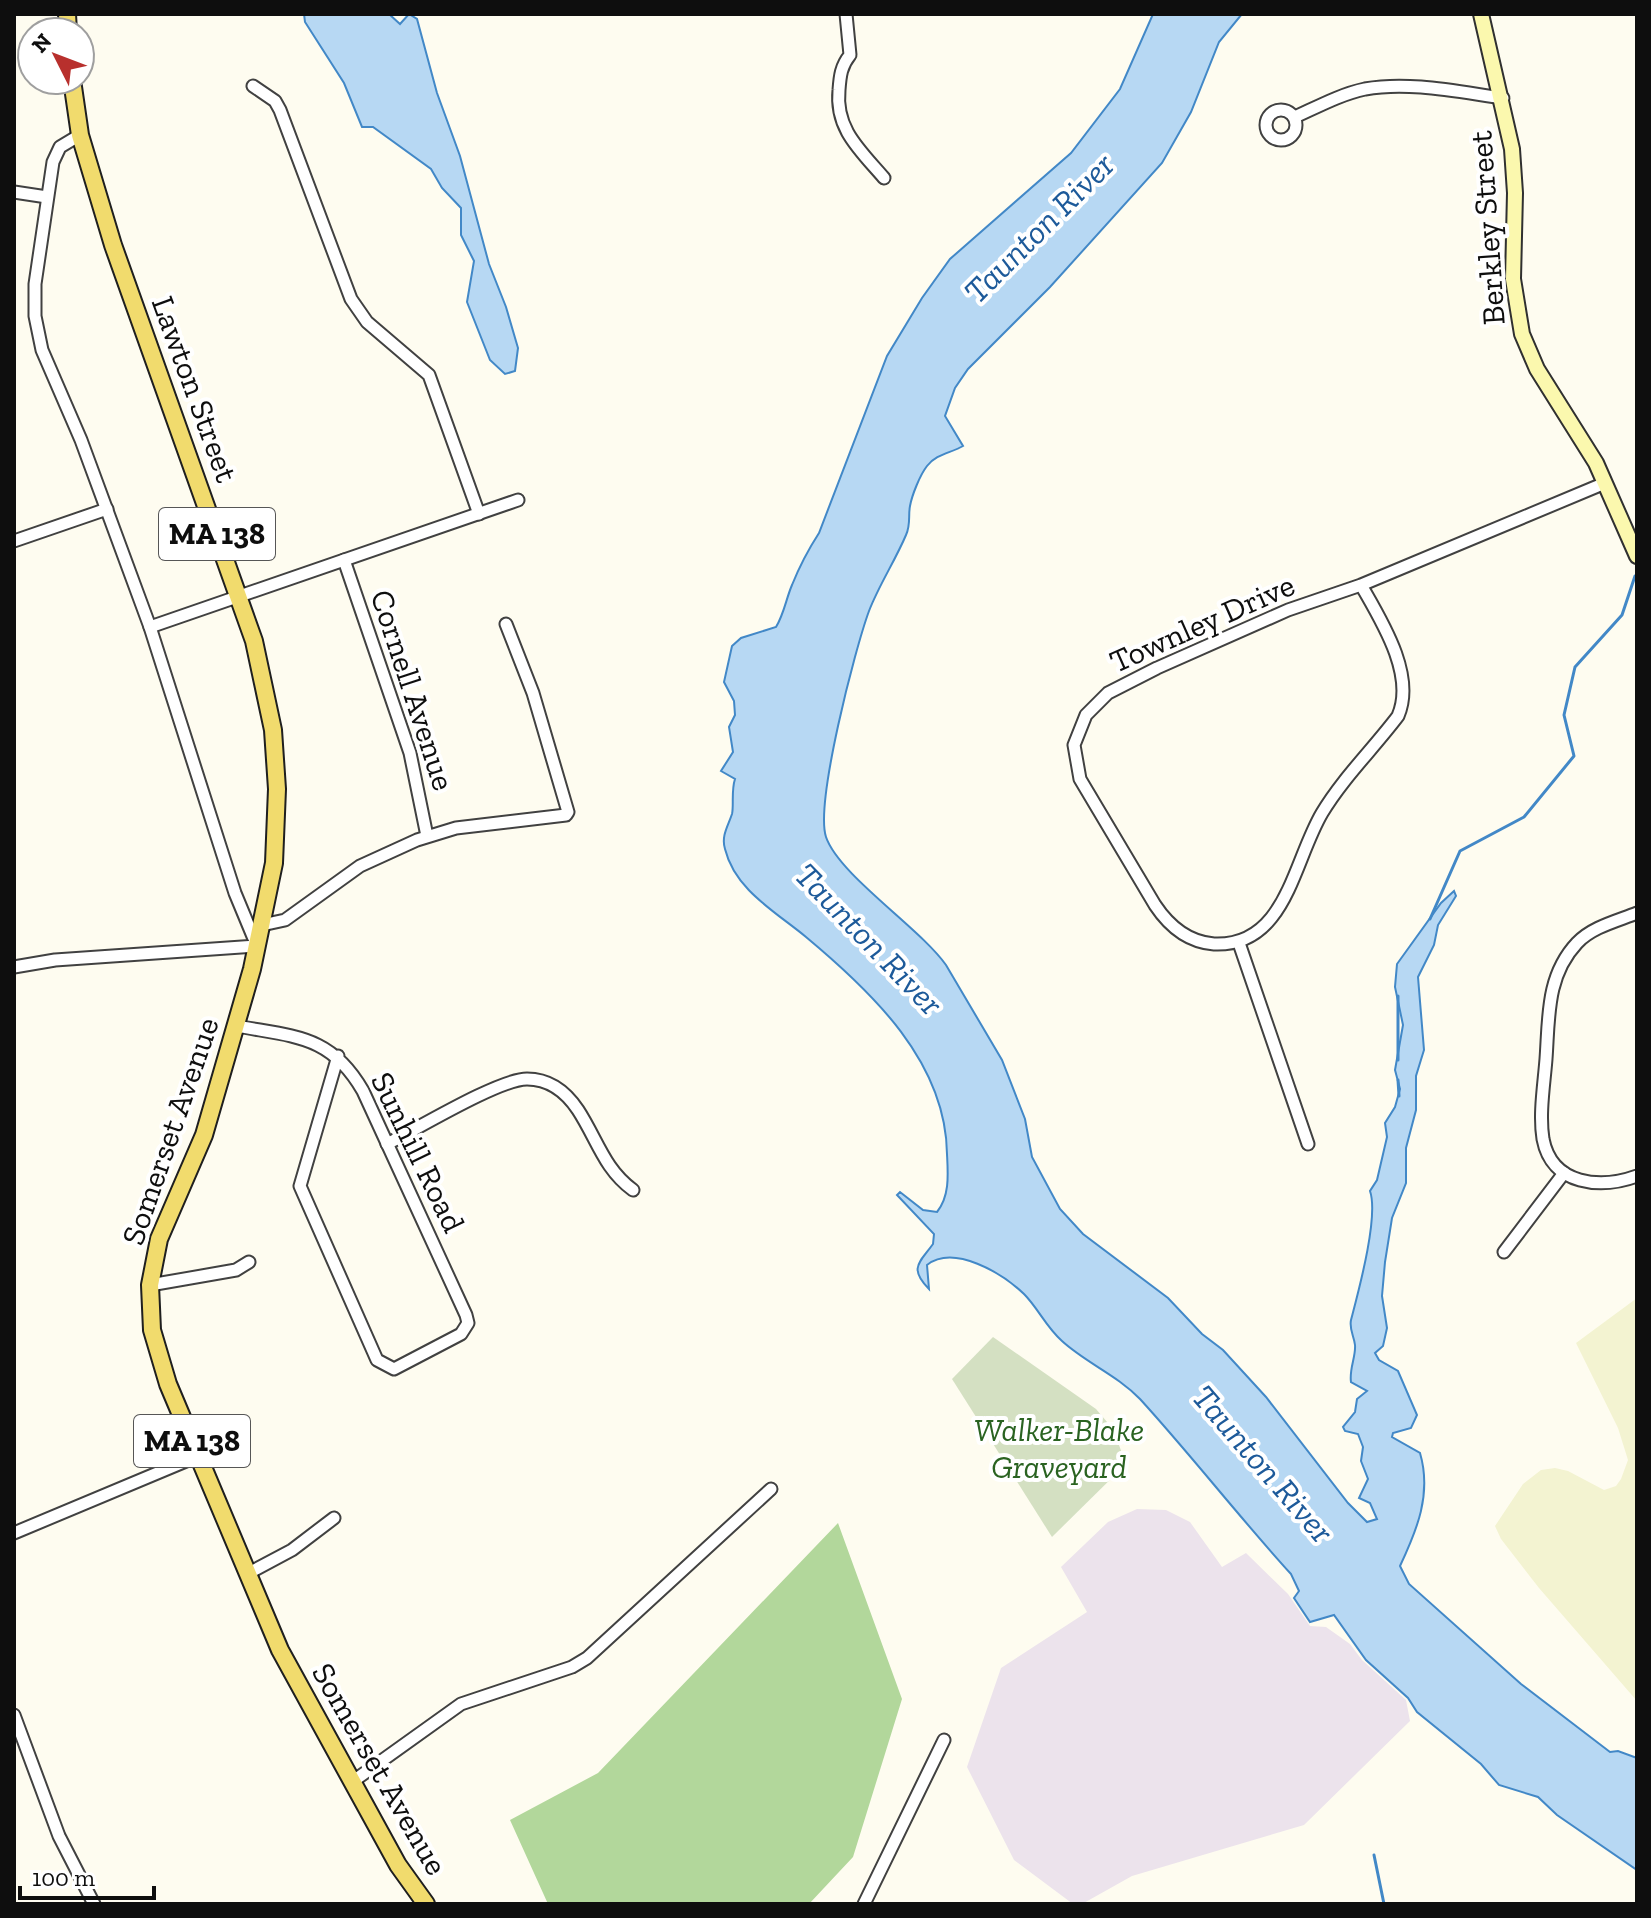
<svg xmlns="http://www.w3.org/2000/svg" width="1651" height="1918" font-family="'Zilla Slab',serif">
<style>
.industrial{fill:#ece3ec}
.farmland{fill:#f3f3d1}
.forest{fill:#b2d79b}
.cemetery{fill:#d4e0c2}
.water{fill:#b7d8f3;stroke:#4288c7;stroke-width:2}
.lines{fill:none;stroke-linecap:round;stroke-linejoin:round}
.stream{stroke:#4288c7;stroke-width:3}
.street-casing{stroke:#414141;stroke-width:15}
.secondary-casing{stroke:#303030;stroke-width:18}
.primary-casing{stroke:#1f1f1f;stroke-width:20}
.street{stroke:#fff;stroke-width:11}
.secondary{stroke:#fbf8ae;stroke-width:14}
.primary{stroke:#f1db6d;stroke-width:16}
.labels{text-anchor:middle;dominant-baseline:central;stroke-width:8;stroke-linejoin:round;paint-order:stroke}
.shield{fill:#fff;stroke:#565656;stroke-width:2}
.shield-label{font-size:30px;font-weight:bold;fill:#0e0e0e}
.street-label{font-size:32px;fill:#0e0e0e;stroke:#fff}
.park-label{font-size:32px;font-style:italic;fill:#2a6321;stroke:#fff}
.water-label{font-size:34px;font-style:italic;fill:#1d5a9a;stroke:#fff}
</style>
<rect width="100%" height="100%" fill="#fefcf0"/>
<polygon class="industrial" points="1137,1509 1166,1510 1190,1522 1222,1567 1246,1553 1288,1594 1310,1626 1326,1627 1350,1644 1362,1660 1406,1700 1410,1721 1304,1825 1132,1876 1082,1904 1073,1904 1014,1860 967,1767 1001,1668 1087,1612 1061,1567 1108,1522"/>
<polygon class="farmland" points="1637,1298 1637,1701 1539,1588 1501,1539 1495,1526 1523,1484 1541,1470 1555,1468 1568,1471 1604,1490 1616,1486 1621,1479 1628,1460 1618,1428 1576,1343"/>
<polygon class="forest" points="838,1523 902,1699 853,1857 809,1904 548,1904 510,1820 598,1773"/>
<polygon class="cemetery" points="993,1337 1096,1409 1113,1429 1126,1464 1052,1537 952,1379"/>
<g class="water">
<polygon points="304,14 389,14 400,24 409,14 417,19 437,93 460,156 489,264 506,307 518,348 515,371 505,374 490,360 467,302 474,261 461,235 461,208 442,188 431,169 373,127 362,127 344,83 305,22"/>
<path d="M1153,14H1242L1219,42L1191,112L1162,163L1050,287L968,369L955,388L945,416L963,446C951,453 936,454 927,466C920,475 912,495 910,506C908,516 911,524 906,535C895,561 879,585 869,611C855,649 815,803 826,837C839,875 920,928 946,965L1002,1060L1025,1119L1032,1157L1060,1209L1083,1234L1168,1298L1202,1334L1223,1350L1266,1397L1348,1503L1367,1522L1377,1519L1370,1503L1359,1498L1368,1479L1361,1461L1363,1447L1358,1434L1345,1431L1343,1427L1355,1412L1357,1399L1367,1391L1351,1382C1349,1369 1356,1357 1355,1345C1354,1336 1349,1329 1351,1320C1358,1293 1379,1217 1370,1191L1377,1180L1387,1137L1385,1123L1395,1107L1400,1089L1395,1070L1403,1025L1395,987L1397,964L1441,903L1454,891L1456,896L1438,925L1434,945L1418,977L1424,1050L1416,1076V1110L1406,1148V1183L1392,1218L1385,1262L1382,1296L1387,1328L1383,1346L1375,1353L1379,1360L1398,1371L1417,1415L1411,1428L1393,1433L1392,1437L1420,1453C1432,1494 1417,1530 1400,1566L1409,1584L1521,1684L1610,1752L1618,1751L1637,1758V1870L1557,1815L1538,1797L1499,1785L1481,1764L1417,1712L1408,1698L1366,1660L1334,1615L1310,1622L1294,1598L1299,1591L1291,1574C1239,1517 1192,1456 1140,1399C1117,1375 1086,1363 1062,1341C1046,1327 1038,1308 1024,1294C1002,1273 954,1244 927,1265L929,1289C908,1268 920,1262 933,1244L934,1234L897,1195L900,1192L923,1210L937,1212C950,1196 948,1174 947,1154C946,1062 872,992 806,937C776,912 735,890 725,849C721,836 728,826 732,814C734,806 731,791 735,779L721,771L733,752L729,727L735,715L734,701L724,682L732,646L741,638L776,627C784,614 786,599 792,585C800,565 808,550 819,533L887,356L922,298L950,259L1071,153L1120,89Z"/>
</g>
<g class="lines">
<g class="stream">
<polyline points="1430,919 1460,851 1524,817 1574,756 1564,715 1575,667 1622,615 1635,576"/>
<polyline points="1398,1060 1398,996"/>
<polyline points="1398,1080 1399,1096"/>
<polyline points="1374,1855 1384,1904"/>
</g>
<defs>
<g id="street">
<path d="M846,14L850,55C841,66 840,76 839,90C835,129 860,150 884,178"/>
<polyline points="253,86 275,101 280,110 351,299 367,322 429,375 479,514"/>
<circle cx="1281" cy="125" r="15"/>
<path d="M1295,117C1317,107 1341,94 1365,89C1409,81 1459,92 1503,98"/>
<polyline points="14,192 47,197"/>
<polyline points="14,541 107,509"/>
<polyline points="344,560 410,753 427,836"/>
<path d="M1361,585L1288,610L1157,668L1108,693L1086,715L1074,745L1080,779L1155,905C1169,926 1187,942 1214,944C1286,947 1293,862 1322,813C1343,778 1373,749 1398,716C1416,675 1381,620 1361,585L1605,483"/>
<polyline points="150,627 518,500"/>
<path d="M1637,913C1617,921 1592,927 1577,943C1546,976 1549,1018 1546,1059C1544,1085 1539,1114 1543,1139C1552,1186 1601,1189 1637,1176"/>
<polyline points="262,925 285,920 360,866 417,840 456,828 566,815 568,812 533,693 506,624"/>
<polyline points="1239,943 1308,1144"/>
<polyline points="14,967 55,960 257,946 235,893 150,627 81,440 42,350 35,316 35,284 53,162 60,147 80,135"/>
<path d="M237,1026C295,1037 331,1035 363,1091L466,1315L468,1323L461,1334L394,1369L377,1360L300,1186L338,1056"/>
<path d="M387,1144C417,1129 499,1079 527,1079C549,1079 566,1092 578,1110C597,1139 604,1169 633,1190"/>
<polyline points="1504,1252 1564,1173"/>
<polyline points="150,1285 236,1270 249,1262"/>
<polyline points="14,1533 198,1456"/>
<polyline points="247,1574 292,1550 334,1518"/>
<polyline points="14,1715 59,1836 94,1904"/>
<polyline points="352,1782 461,1704 572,1667 587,1658 771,1489"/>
<polyline points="864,1904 944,1740"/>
</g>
<polyline id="secondary" points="1481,14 1512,149 1515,193 1513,279 1522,334 1537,369 1596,463 1637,556"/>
<g id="primary">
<polyline points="67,14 68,32"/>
<polyline points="72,80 80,135 113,245 254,641 273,730 277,789 274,863 252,969 204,1135 159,1239 150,1285 152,1330 168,1384 280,1650 398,1865 426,1904"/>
</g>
</defs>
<use href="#street" class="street-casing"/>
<use href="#secondary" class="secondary-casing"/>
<use href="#primary" class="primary-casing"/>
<use href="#street" class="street"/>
<use href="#secondary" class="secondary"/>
<use href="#primary" class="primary"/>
</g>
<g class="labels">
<g class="shield">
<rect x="159" y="508" width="116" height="52" rx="6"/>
<rect x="134" y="1415" width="116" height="52" rx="6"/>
</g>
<g class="shield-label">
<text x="217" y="534">MA 138</text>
<text x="192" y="1441">MA 138</text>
</g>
<g class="street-label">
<text transform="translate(1487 228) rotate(-94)">Berkley Street</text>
<text transform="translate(195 389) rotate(70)">Lawton Street</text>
<text transform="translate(1202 623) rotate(-24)">Townley Drive</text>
<text transform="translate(413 690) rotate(72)">Cornell Avenue</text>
<text transform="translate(170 1131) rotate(-71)">Somerset Avenue</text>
<text transform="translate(418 1152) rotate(64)">Sunhill Road</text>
<text transform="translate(380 1769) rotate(60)">Somerset Avenue</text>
</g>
<g class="park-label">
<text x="1059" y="1430">Walker-Blake<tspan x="1059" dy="37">Graveyard</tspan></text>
</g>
<g class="water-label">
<text transform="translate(1039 228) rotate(-45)">Taunton River</text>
<text transform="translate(869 939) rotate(46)">Taunton River</text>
<text transform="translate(1263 1464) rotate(49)">Taunton River</text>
</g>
</g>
<rect width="1651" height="1918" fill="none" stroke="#0e0e0e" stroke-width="32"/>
<g transform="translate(56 56) rotate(312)"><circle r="38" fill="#ffffff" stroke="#9f9f9f" stroke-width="2"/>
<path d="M0-6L14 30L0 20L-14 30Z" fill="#b8302d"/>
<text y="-12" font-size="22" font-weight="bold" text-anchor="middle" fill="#0e0e0e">N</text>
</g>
<path d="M20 1886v12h134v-12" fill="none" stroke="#0e0e0e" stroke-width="4"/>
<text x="32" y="1886" font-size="24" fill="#0e0e0e" stroke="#ffffff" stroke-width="6" paint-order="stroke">100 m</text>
</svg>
